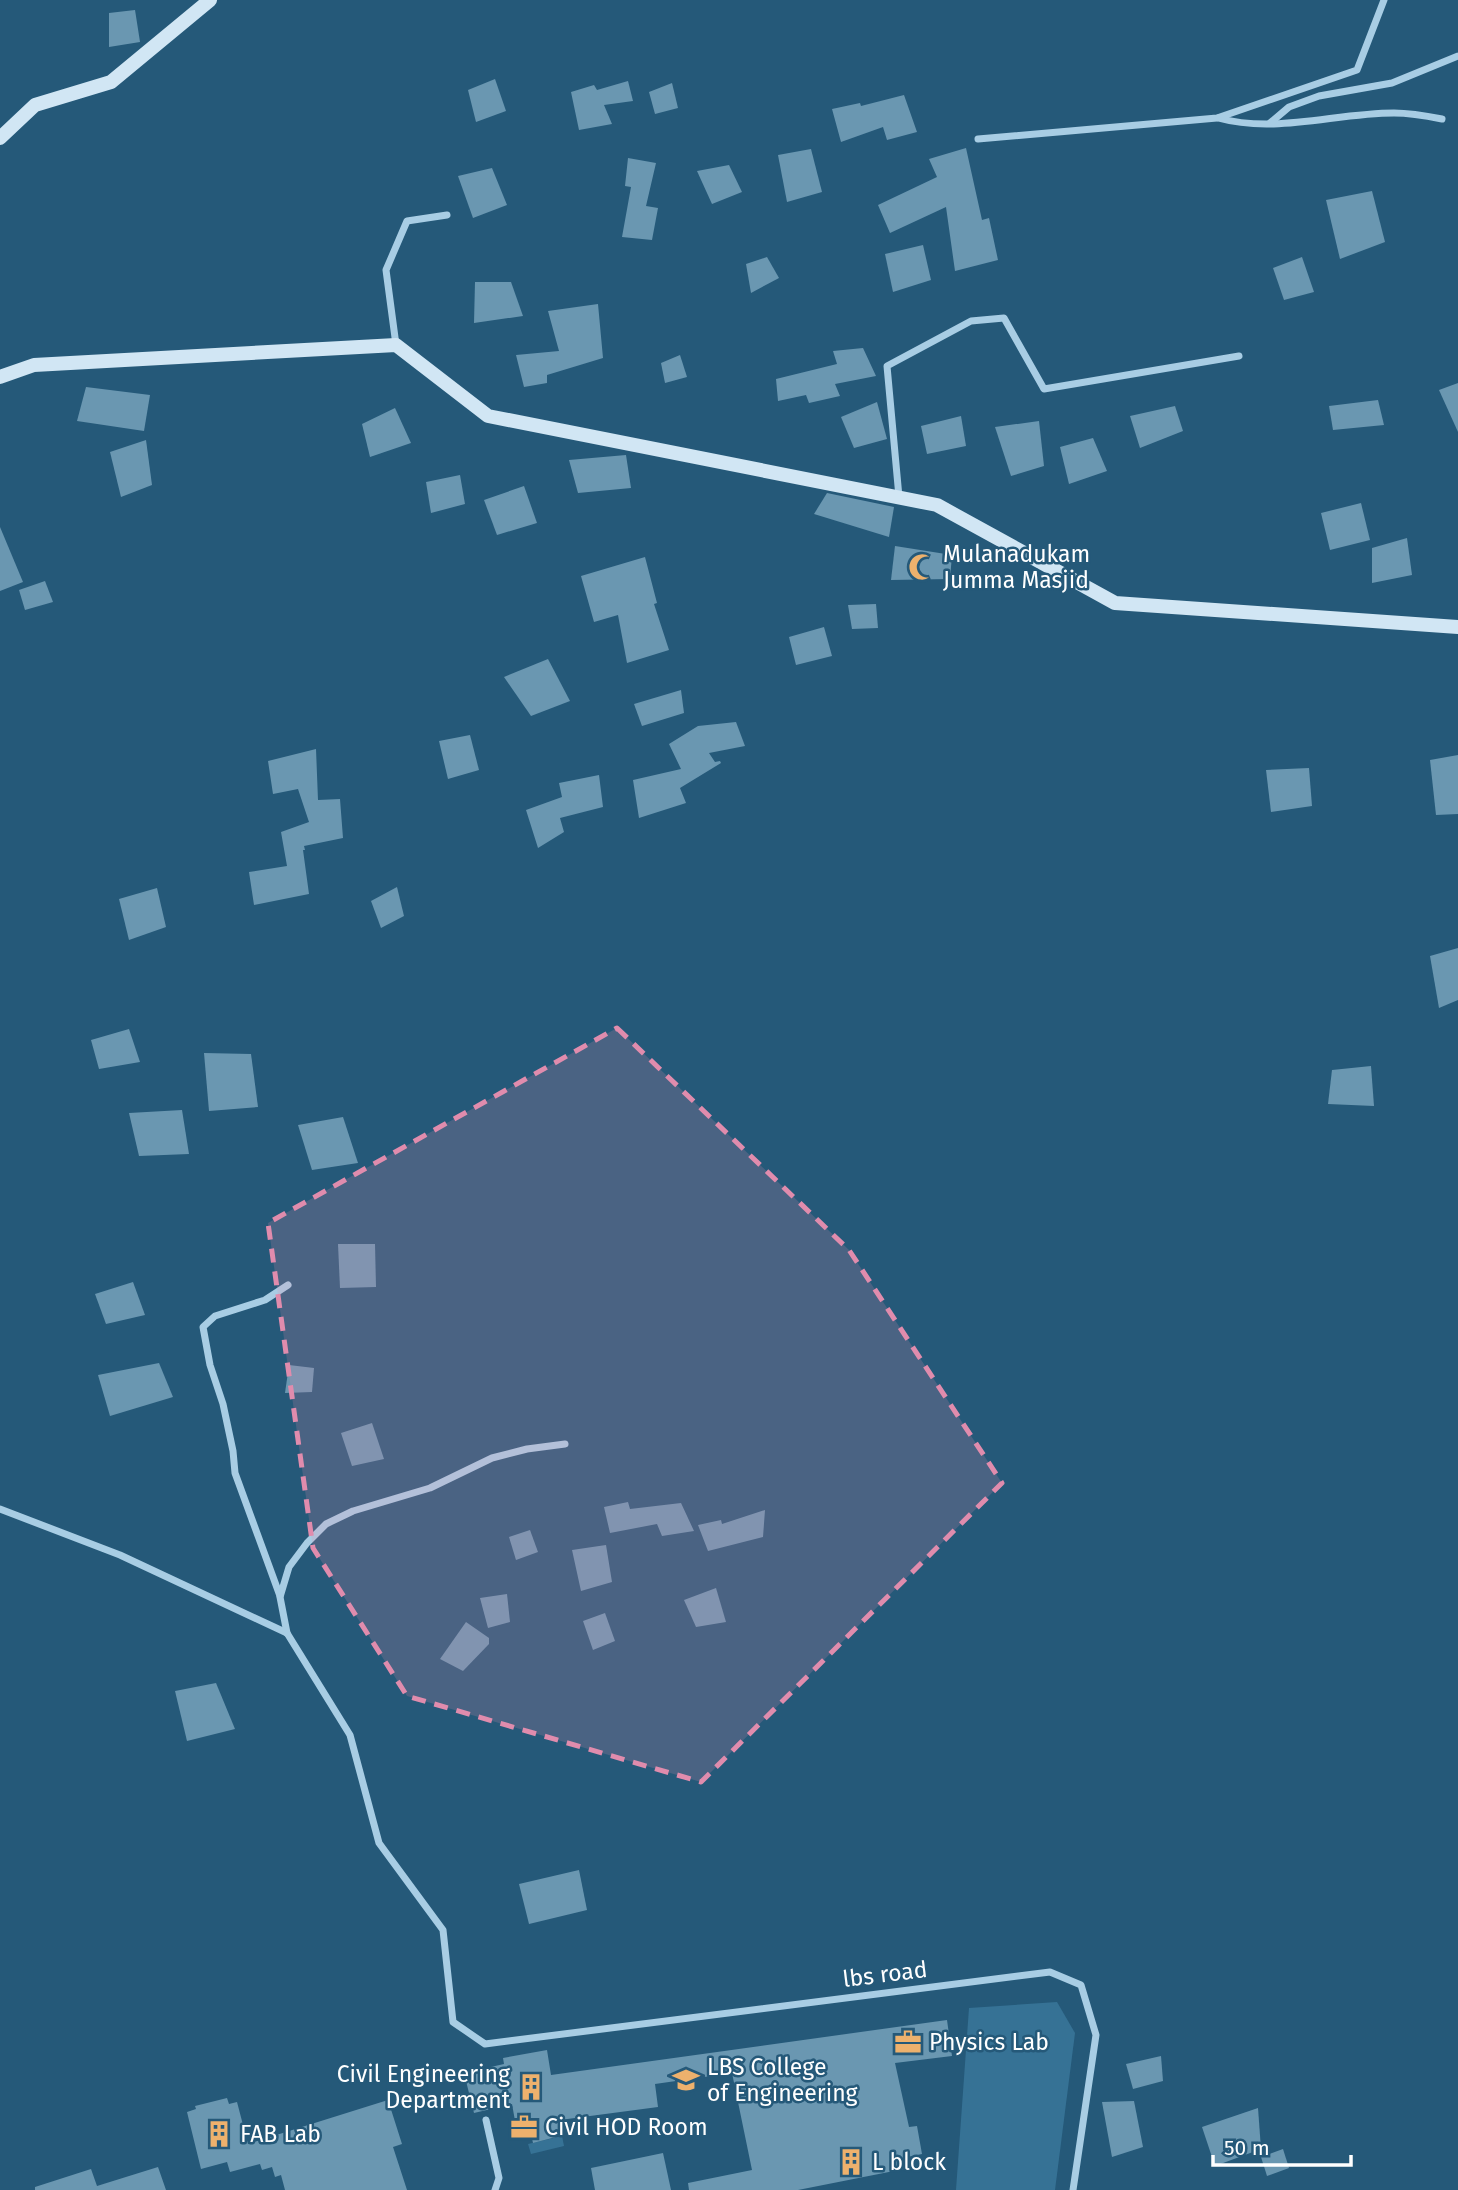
<svg xmlns="http://www.w3.org/2000/svg" width="1458" height="2190" font-family="'Fira Sans',sans-serif">
<style>
.green{fill:#367295}
.building{fill:#6a97b1}
.lines{fill:none;stroke-linecap:round;stroke-linejoin:round}
.street{stroke:#a8cde4;stroke-width:7}
.secondary{stroke:#d1e6f4;stroke-width:14}
.marked{fill:#e08cad;fill-opacity:0.2;stroke:#e08cad;stroke-width:5;stroke-dasharray:14 9;stroke-linejoin:round}
.labels{text-anchor:middle;dominant-baseline:central;stroke-width:5;stroke-linejoin:round;paint-order:stroke}
.poi-label{font-size:23px;fill:#fff;stroke:#255979;text-anchor:start}
.street-label{font-size:23px;fill:#fff;stroke:#255979}
</style>
<rect width="100%" height="100%" fill="#255979"/>
<g class="green">
<polygon points="1057,2002 1075,2033 1055,2190 956,2190 969,2008"/>
<polygon points="562,2136 564,2146 531,2154 528,2144"/>
</g>
<g class="building">
<polygon points="135,10 140,42 109,47 109,13"/>
<polygon points="495,79 506,111 476,122 468,90"/>
<polygon points="628,81 633,101 604,105 612,124 579,130 571,92 594,85 597,90"/>
<polygon points="672,83 678,108 655,114 649,92"/>
<polygon points="904,95 917,132 887,140 883,127 841,142 832,109 860,103 861,106"/>
<polygon points="966,148 982,220 989,218 998,260 955,271 946,207 890,233 878,205 937,177 929,159"/>
<polygon points="811,149 822,192 787,202 778,155"/>
<polygon points="628,158 656,163 646,206 658,208 652,240 622,237 631,187 625,186"/>
<polygon points="729,165 742,192 712,204 697,171"/>
<polygon points="492,168 507,205 473,218 458,176"/>
<polygon points="1372,191 1385,242 1340,259 1326,200"/>
<polygon points="923,245 931,280 893,292 885,254"/>
<polygon points="767,257 779,278 751,293 746,264"/>
<polygon points="1302,257 1314,292 1284,300 1273,268"/>
<polygon points="475,282 511,282 523,316 474,323"/>
<polygon points="598,304 603,358 547,375 547,383 524,387 516,355 559,351 548,311"/>
<polygon points="863,348 876,376 835,384 840,396 809,403 806,395 778,401 776,379 837,364 833,351"/>
<polygon points="680,355 687,377 665,383 661,363"/>
<polygon points="1458,383 1458,432 1439,390"/>
<polygon points="86,387 150,395 144,431 77,421"/>
<polygon points="1378,400 1384,425 1333,430 1329,406"/>
<polygon points="877,402 887,439 854,448 841,417"/>
<polygon points="1175,406 1183,431 1140,448 1130,416"/>
<polygon points="395,408 411,443 370,457 362,424"/>
<polygon points="961,416 966,446 927,454 921,426"/>
<polygon points="1039,421 1044,466 1011,476 995,427"/>
<polygon points="1093,438 1107,471 1069,484 1060,447"/>
<polygon points="146,440 152,485 121,497 110,452"/>
<polygon points="626,455 631,488 578,493 569,460"/>
<polygon points="460,475 465,504 431,513 426,482"/>
<polygon points="524,486 537,523 497,535 484,500"/>
<polygon points="827,493 894,507 889,537 814,514"/>
<polygon points="1361,503 1370,540 1330,550 1321,513"/>
<polygon points="0,527 23,582 0,591"/>
<polygon points="1407,538 1412,575 1372,583 1372,548"/>
<polygon points="895,546 952,555 950,579 891,580"/>
<polygon points="645,557 657,603 654,604 669,650 627,663 618,615 594,622 581,576"/>
<polygon points="45,581 53,602 25,610 19,590"/>
<polygon points="876,604 878,628 852,629 848,605"/>
<polygon points="824,627 832,656 796,665 789,637"/>
<polygon points="548,659 570,701 531,716 504,677"/>
<polygon points="681,690 684,713 642,726 634,704"/>
<polygon points="736,722 745,746 709,753 715,762 720,761 721,763 680,788 686,803 639,818 633,780 681,769 669,744 698,726"/>
<polygon points="470,735 479,770 448,779 439,741"/>
<polygon points="316,749 318,800 340,799 343,838 304,846 305,850 303,850 309,894 254,905 249,872 287,866 281,832 309,822 298,789 273,794 268,761"/>
<polygon points="1458,755 1458,814 1436,815 1430,760"/>
<polygon points="1309,768 1312,806 1271,812 1266,770"/>
<polygon points="599,775 603,807 560,818 564,832 538,848 526,810 562,797 559,783"/>
<polygon points="397,887 404,916 381,928 371,901"/>
<polygon points="157,888 166,927 129,940 119,899"/>
<polygon points="1458,948 1458,1000 1439,1008 1430,956"/>
<polygon points="129,1029 140,1062 99,1069 91,1040"/>
<polygon points="204,1053 251,1054 258,1107 209,1111"/>
<polygon points="1371,1066 1374,1106 1328,1104 1332,1070"/>
<polygon points="182,1110 189,1154 139,1156 129,1113"/>
<polygon points="343,1117 358,1163 312,1170 298,1125"/>
<polygon points="338,1244 375,1244 376,1287 340,1288"/>
<polygon points="133,1282 145,1315 106,1324 95,1294"/>
<polygon points="159,1363 173,1397 110,1416 98,1375"/>
<polygon points="289,1365 314,1368 312,1392 285,1393"/>
<polygon points="372,1423 384,1459 352,1466 341,1433"/>
<polygon points="628,1502 630,1509 681,1503 694,1531 662,1536 657,1524 610,1533 604,1507"/>
<polygon points="765,1510 763,1537 708,1551 698,1525 721,1520 722,1524"/>
<polygon points="530,1530 538,1552 516,1560 509,1537"/>
<polygon points="606,1545 612,1582 581,1591 572,1550"/>
<polygon points="716,1588 726,1622 696,1627 684,1600"/>
<polygon points="507,1594 510,1622 488,1628 480,1598"/>
<polygon points="605,1613 615,1641 593,1650 583,1621"/>
<polygon points="466,1622 489,1638 489,1644 463,1671 440,1659"/>
<polygon points="216,1683 235,1729 187,1741 175,1691"/>
<polygon points="579,1870 587,1910 529,1924 519,1884"/>
<polygon points="947,2020 952,2056 895,2063 909,2127 917,2126 922,2154 907,2157 909,2168 798,2190 689,2190 688,2183 752,2170 732,2073 655,2084 658,2107 560,2120 561,2129 555,2130 556,2137 533,2143 530,2130 517,2132 512,2104 474,2113 464,2073 504,2064 503,2058 547,2050 551,2075"/>
<polygon points="1161,2056 1163,2081 1133,2089 1126,2064"/>
<polygon points="227,2098 229,2104 237,2102 248,2144 388,2100 402,2144 393,2147 407,2190 285,2190 281,2175 275,2177 272,2167 262,2170 260,2164 230,2172 227,2162 201,2169 187,2112 196,2109 195,2106"/>
<polygon points="1134,2101 1143,2147 1112,2157 1102,2102"/>
<polygon points="1258,2108 1261,2149 1215,2166 1202,2127"/>
<polygon points="1283,2149 1289,2168 1267,2176 1261,2157"/>
<polygon points="663,2153 671,2190 595,2190 591,2168"/>
<polygon points="158,2167 166,2190 35,2190 35,2187 91,2169 97,2186"/>
</g>
<g class="lines">
<g class="street">
<path d="M1218,118C1276,134 1335,113 1394,113C1410,113 1427,116 1442,119"/>
<polyline points="1270,123 1289,107 1319,96 1392,83 1458,56"/>
<polyline points="978,139 1217,118 1357,70 1384,0"/>
<polyline points="396,345 386,270 407,221 447,215"/>
<polyline points="899,497 887,366 971,321 1004,318 1044,389 1239,356"/>
<polyline points="0,1509 120,1555 287,1633 350,1735 379,1843 443,1930 453,2022 485,2044 1050,1972 1081,1985 1096,2035 1073,2190"/>
<polyline points="280,1596 235,1473 233,1451 223,1404 210,1365 203,1327 215,1316 265,1300 288,1285"/>
<polyline points="287,1633 280,1597 289,1567 307,1543 326,1524 353,1511 430,1488 492,1458 527,1449 565,1444"/>
<polyline points="486,2120 499,2178 495,2190"/>
</g>
<g class="secondary">
<polyline points="0,138 35,105 111,82 210,0"/>
<polyline points="0,377 34,365 396,345 488,416 937,505 1115,603 1458,627"/>
</g>
</g>
<path class="marked" d="M617,1028L849,1250L1002,1483L701,1782L407,1696L313,1548L268,1223Z"/>
<defs>
<symbol id="mosque-bare" viewBox="-9 -9 18 18"><path d="M3.5-4.9A6 6 0 1 0 3.5 4.9A5 5 0 1 1 3.5-4.9Z" fill="#edb16d" stroke="#255979" stroke-width="2.5" paint-order="stroke"/></symbol>
<symbol id="office-bare" viewBox="-9 -9 18 18"><path d="M-6-3h4V-5.5h4V-3h4V5H-6ZM-1-4.5V-3h2v-1.5ZM-6 0V1H6V0Z" fill="#edb16d" stroke="#255979" stroke-width="2.5" paint-order="stroke"/></symbol>
<symbol id="university-bare" viewBox="-9 -9 18 18"><path d="M0-5L7-2L0 1L-7-2ZM-4 1L0 2.5L4 1V4Q0 6-4 4Z" fill="#edb16d" stroke="#255979" stroke-width="2.5" paint-order="stroke"/></symbol>
<symbol id="building-bare" viewBox="-9 -9 18 18"><path d="M-4-6H4V6H1V3H-1V6H-4ZM-2.5-4.3h1.7v1.8h-1.7ZM.8-4.3h1.7v1.8H.8ZM-2.5-1h1.7V.8h-1.7ZM.8-1h1.7V.8H.8Z" fill="#edb16d" stroke="#255979" stroke-width="2.5" paint-order="stroke"/></symbol>
</defs>
<g fill-rule="evenodd">
<use href="#mosque-bare" x="903" y="548" width="38" height="38"/>
<use href="#office-bare" x="889" y="2023" width="38" height="38"/>
<use href="#university-bare" x="667" y="2061" width="38" height="38"/>
<use href="#building-bare" x="512" y="2068" width="38" height="38"/>
<use href="#office-bare" x="505" y="2108" width="38" height="38"/>
<use href="#building-bare" x="200" y="2115" width="38" height="38"/>
<use href="#building-bare" x="832" y="2143" width="38" height="38"/>
</g>
<g class="labels">
<g class="poi-label">
<text x="943" y="554">Mulanadukam<tspan x="943" dy="26">Jumma Masjid</tspan></text>
<text x="929" y="2042">Physics Lab</text>
<text x="707" y="2067">LBS College<tspan x="707" dy="26">of Engineering</tspan></text>
<text x="510" y="2074" text-anchor="end">Civil Engineering<tspan x="510" dy="26">Department</tspan></text>
<text x="545" y="2127">Civil HOD Room</text>
<text x="240" y="2134">FAB Lab</text>
<text x="872" y="2162">L block</text>
</g>
<g class="street-label">
<text transform="translate(885 1974) rotate(-7)">lbs road</text>
</g>
</g>
<path d="M1213 2155v10h138v-10" fill="none" stroke="#ffffff" stroke-width="3.5"/>
<text x="1224" y="2155" font-size="21" fill="#ffffff" stroke="#255979" stroke-width="5" paint-order="stroke">50 m</text>
</svg>
